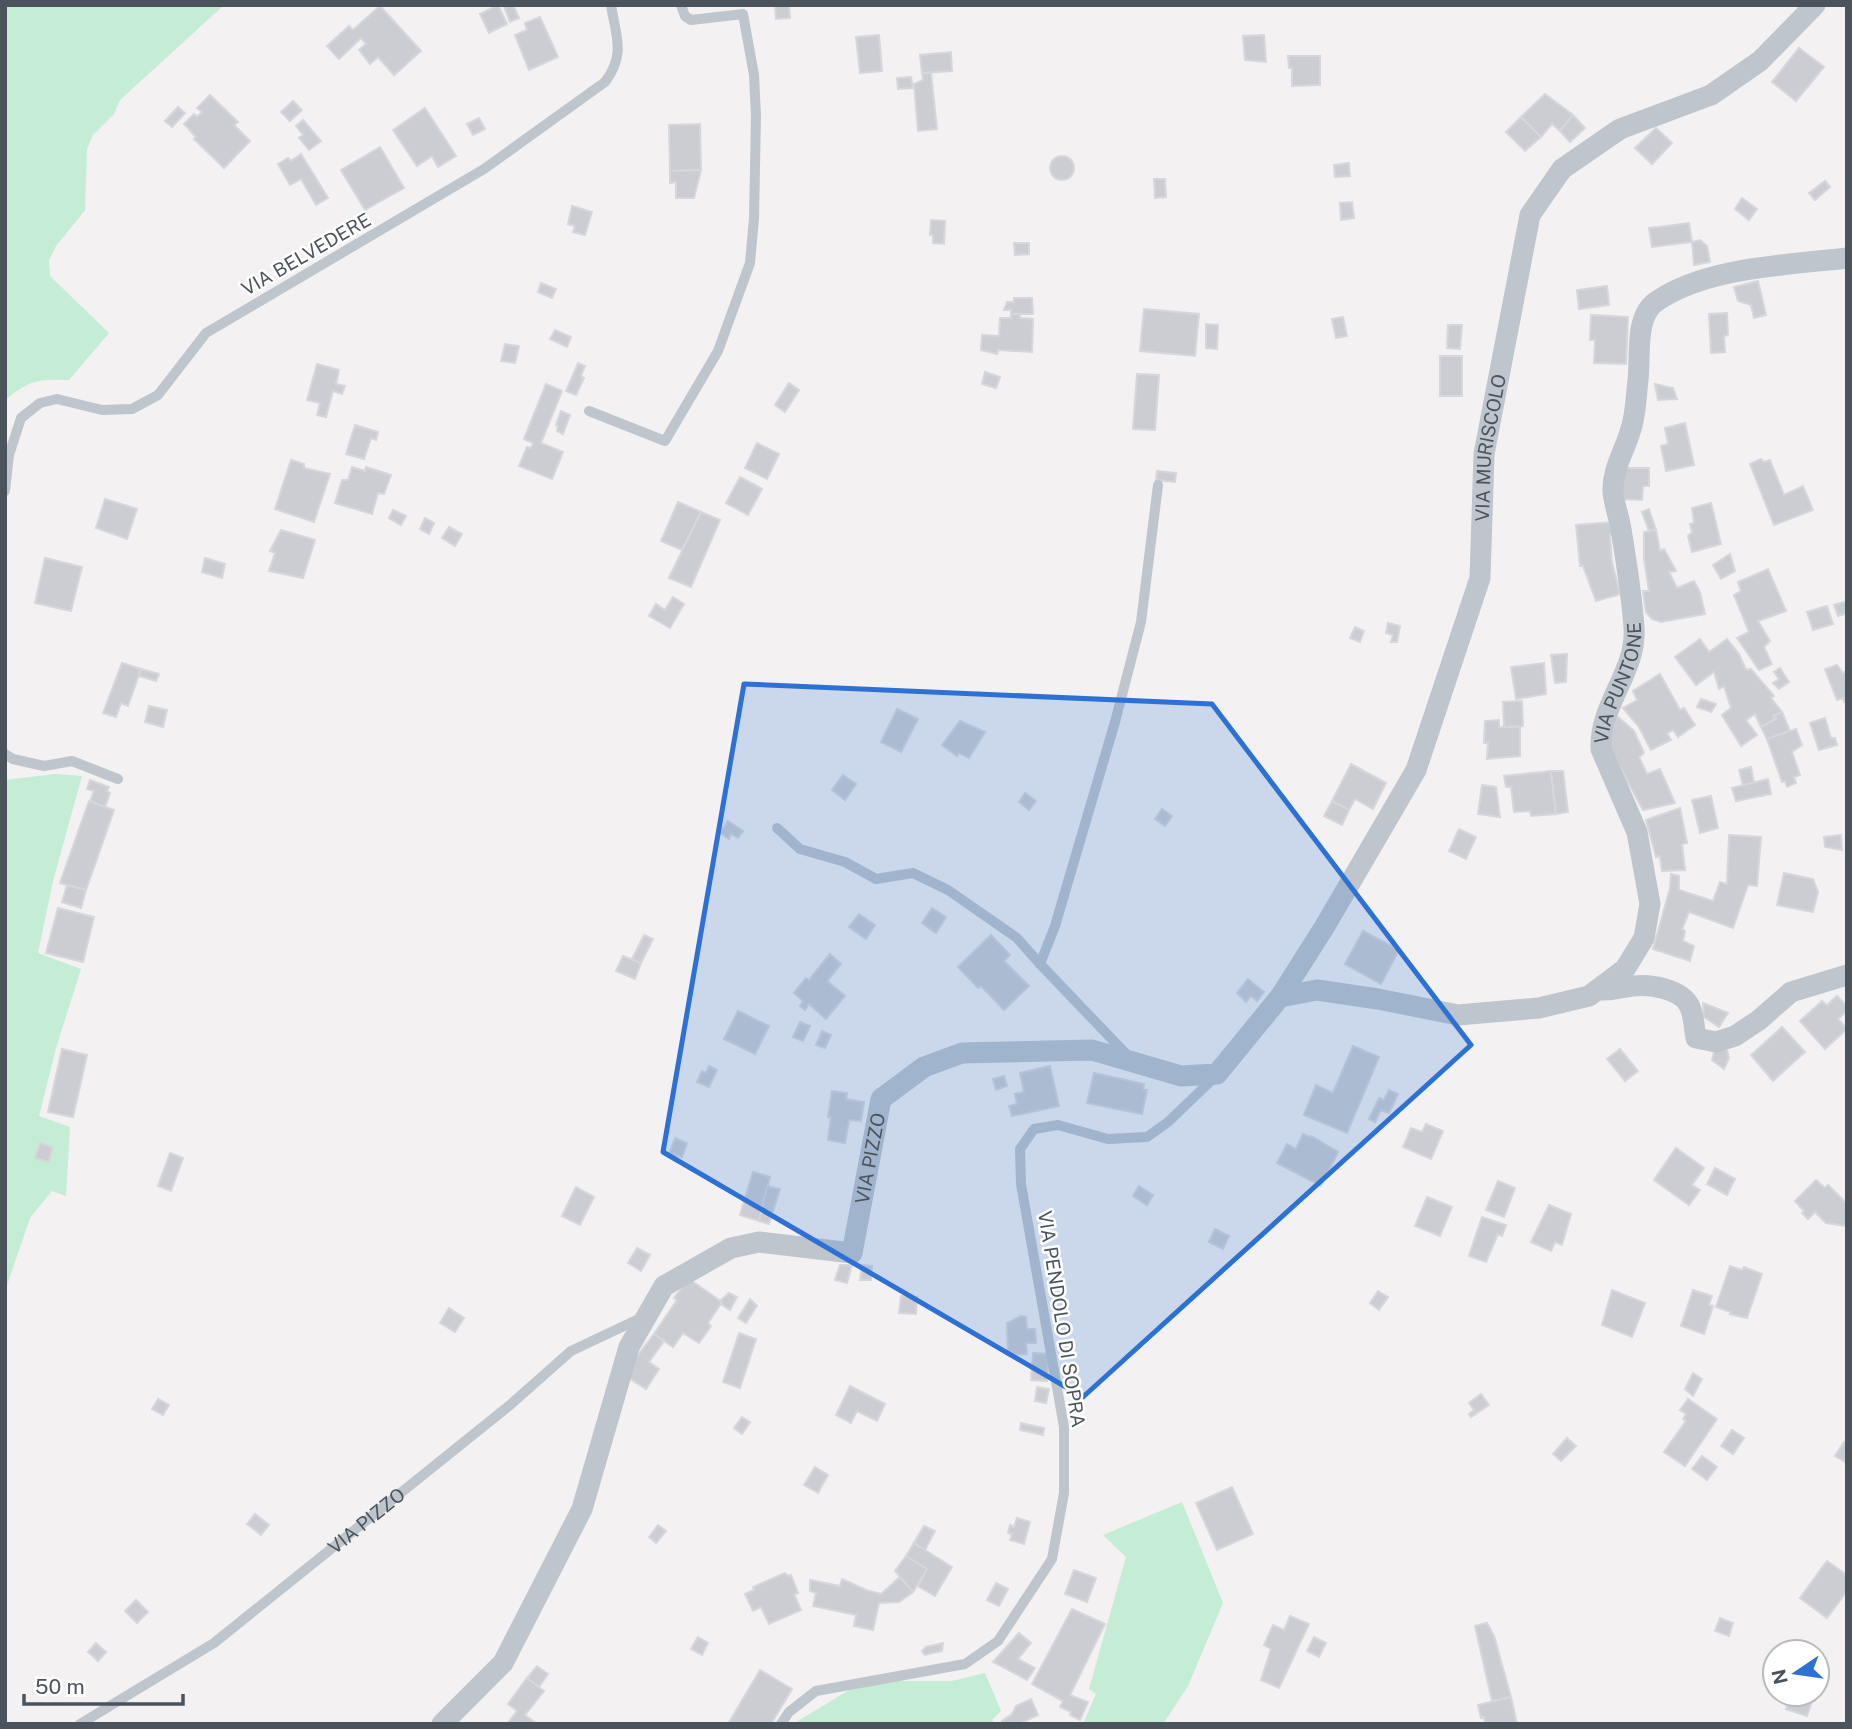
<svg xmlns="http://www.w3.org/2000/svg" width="1852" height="1729" font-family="'Public Sans',sans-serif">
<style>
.green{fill:#c5ecd4}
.building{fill:#cbcdd3;stroke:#d6d7dc;stroke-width:2}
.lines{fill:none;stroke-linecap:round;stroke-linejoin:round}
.lane{stroke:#bec5cc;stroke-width:10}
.street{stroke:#bec5cc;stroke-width:21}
.marked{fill:#2c71d3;fill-opacity:0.2;stroke:#2c71d3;stroke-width:5;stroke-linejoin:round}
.labels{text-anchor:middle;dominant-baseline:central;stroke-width:5;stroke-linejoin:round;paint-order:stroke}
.street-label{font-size:19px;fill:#4b545d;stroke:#fff}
</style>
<rect width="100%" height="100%" fill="#f3f1f1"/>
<g class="green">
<path d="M5,5H224L120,100L114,114L93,135L87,149L85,210L56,246L49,260L50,276L109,333L69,380C37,379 30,380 5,400Z"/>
<polygon points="55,774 82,776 53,881 38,953 81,969 56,1048 39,1116 70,1127 66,1196 52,1191 30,1218 5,1291 5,780"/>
<polygon points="1182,1502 1223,1603 1188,1686 1163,1724 1083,1724 1096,1694 1089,1689 1126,1557 1103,1535"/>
<polygon points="985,1673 1001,1711 992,1720 995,1724 793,1724 851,1689 895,1681 952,1681"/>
</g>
<g class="building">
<polygon points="498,5 507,24 489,33 480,14"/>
<polygon points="513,5 519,18 510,22 504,6"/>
<polygon points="775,5 789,5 790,18 776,19"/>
<polygon points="380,6 421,51 394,75 378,57 370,64 359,50 366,44 361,38 339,59 327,46 349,26 353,30"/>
<polygon points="540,17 558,57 529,70 515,35 527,30 525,23"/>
<polygon points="879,35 882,71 860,73 856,37"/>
<polygon points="1264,35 1266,62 1245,60 1243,36"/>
<polygon points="1799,48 1824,67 1796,101 1772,82"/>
<polygon points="951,52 952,71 922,73 920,55"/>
<polygon points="1288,56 1320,56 1320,85 1292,86 1292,68 1289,68"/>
<polygon points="922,73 931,73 937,129 918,131 914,84 923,80"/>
<polygon points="911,77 913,88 898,89 897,78"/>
<polygon points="1545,94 1573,115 1560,131 1552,124 1541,137 1521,117"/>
<polygon points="210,95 238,122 234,125 250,141 224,168 194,139 196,137 184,124 194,114 197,117 202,112 197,108"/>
<polygon points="293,101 302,110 290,121 281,112"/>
<polygon points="178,107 185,113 172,127 165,121"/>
<polygon points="425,108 456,156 438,167 432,156 417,166 393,130"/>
<polygon points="1573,115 1585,128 1570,142 1560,131"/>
<polygon points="1521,117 1541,137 1525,151 1506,132"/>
<polygon points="479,118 485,129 473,135 467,124"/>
<polygon points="303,120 321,141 309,150 299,138 303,135 296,126"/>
<polygon points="700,124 701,170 670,171 669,125"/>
<polygon points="1656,128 1672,143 1652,164 1635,148"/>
<polygon points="380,147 404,188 365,210 341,170"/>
<polygon points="301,154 328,198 316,205 301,179 290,185 278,164 288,158 291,161"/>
<circle cx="1062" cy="168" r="12"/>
<polygon points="1349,163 1350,176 1335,177 1334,165"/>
<polygon points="701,170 694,198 676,198 676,182 670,183 670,171"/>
<polygon points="1154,179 1165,179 1166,197 1155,198"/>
<polygon points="1825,181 1830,187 1815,200 1809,193"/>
<polygon points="1742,198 1757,209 1749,220 1735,209"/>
<polygon points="1352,202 1354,218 1341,220 1340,203"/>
<polygon points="572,206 592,212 585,235 573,232 575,226 568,224"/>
<polygon points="931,220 945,221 944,244 933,243 933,235 930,235"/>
<polygon points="1689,223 1692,242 1652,247 1649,228"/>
<polygon points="1700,240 1707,246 1710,262 1694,265 1692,242"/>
<polygon points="1014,243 1029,243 1029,254 1015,255"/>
<polygon points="1758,281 1766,315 1754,318 1751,305 1738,301 1734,287"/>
<polygon points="541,283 556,289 552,298 538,292"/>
<polygon points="1607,286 1609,305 1579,309 1577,290"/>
<polygon points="1014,298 1032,298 1033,314 1011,314 1011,310 1004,310 1007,302 1014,302"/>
<polygon points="1144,309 1199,314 1195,356 1140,351"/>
<polygon points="1727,313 1728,335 1724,336 1725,352 1711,353 1709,314"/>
<polygon points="1011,314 1020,314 1020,318 1033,319 1032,352 998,350 997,354 981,350 982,335 999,336 1000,318 1011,318"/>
<polygon points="1591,315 1628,317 1626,364 1594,363 1595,340 1590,340"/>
<polygon points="1343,317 1347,336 1336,338 1332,319"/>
<polygon points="1206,324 1218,325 1217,349 1206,348"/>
<polygon points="1448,325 1462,325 1460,349 1447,348"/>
<polygon points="555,330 571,337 567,347 550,339"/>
<polygon points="505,344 519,346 515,363 501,361"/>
<rect x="1440" y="356" width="22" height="40"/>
<polygon points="578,363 585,366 581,376 584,378 576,395 566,391"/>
<polygon points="317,364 339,370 336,384 345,386 342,394 333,391 326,417 317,415 320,403 307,400"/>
<polygon points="985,372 1000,377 996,388 982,384"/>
<polygon points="1137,374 1159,375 1155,430 1133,429"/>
<polygon points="789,383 799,390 785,412 775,405"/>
<polygon points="546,384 562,391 541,443 563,452 552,479 519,466 527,447 531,448 533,443 524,439"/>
<polygon points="1655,384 1673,388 1677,399 1658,400"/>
<polygon points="561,411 570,415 563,434 557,431 558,426 556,425"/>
<polygon points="1685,423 1694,465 1666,471 1661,446 1668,444 1665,428"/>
<polygon points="355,425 378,432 376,440 371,438 364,459 346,454"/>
<polygon points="757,443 779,454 767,479 745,468"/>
<polygon points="1761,459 1764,462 1770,460 1784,495 1803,486 1813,510 1774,525 1750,464"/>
<polygon points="291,460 304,464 304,468 330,474 314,522 275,509"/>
<polygon points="352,467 365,471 366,467 391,475 384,494 378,493 372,514 335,503 342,480 348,480"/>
<polygon points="1622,468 1649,468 1649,486 1643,486 1642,500 1621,499"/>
<polygon points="1157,471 1176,473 1175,482 1156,480"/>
<polygon points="740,477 762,489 748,515 726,503"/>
<polygon points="105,499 137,509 127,539 96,528"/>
<polygon points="678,502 701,512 682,550 661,541"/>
<polygon points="1711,503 1721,544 1692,552 1688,536 1692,532 1690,524 1694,523 1692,508"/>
<polygon points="1649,509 1656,530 1649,531 1642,512"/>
<polygon points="393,510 406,516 401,525 389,518"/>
<polygon points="701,512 720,520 691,587 669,578"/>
<polygon points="425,518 434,523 429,534 420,529"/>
<polygon points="1613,522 1616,535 1610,535 1612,562 1620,594 1596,601 1583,566 1580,566 1576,525"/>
<polygon points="449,527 462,534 455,546 442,538"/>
<polygon points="281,530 315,540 303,578 269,571 275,553 270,551"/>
<polygon points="1656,530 1660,551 1664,549 1676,571 1669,572 1677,588 1694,581 1700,592 1705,614 1661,622 1652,619 1646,612 1643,591 1649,591 1644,559 1644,532"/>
<polygon points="1730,554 1735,571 1721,579 1713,565"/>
<polygon points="45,558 82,567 71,611 35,603"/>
<polygon points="205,558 225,564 222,578 202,572"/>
<polygon points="1768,569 1786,611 1758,621 1770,641 1764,647 1772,664 1759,670 1737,638 1749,632 1734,595 1741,591 1738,582"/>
<polygon points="673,597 684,604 670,628 649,616 656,604 665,610"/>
<polygon points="1847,601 1847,613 1838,616 1834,605"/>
<polygon points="1827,606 1833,624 1813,630 1807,612"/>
<polygon points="1388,623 1400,626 1397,642 1391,642 1393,635 1386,633"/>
<polygon points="1355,627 1364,631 1360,642 1350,638"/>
<polygon points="1700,639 1709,652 1727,639 1739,654 1746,670 1751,669 1774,696 1771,698 1782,712 1773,716 1776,719 1761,727 1755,714 1746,720 1757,735 1741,746 1722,715 1731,708 1724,686 1719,689 1714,672 1696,685 1675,657"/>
<polygon points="1567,654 1566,682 1555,683 1551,655"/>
<polygon points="122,663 141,669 128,706 121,703 116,717 103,713"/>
<polygon points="1544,663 1546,694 1516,699 1511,667"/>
<polygon points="1837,665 1843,673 1847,670 1847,702 1844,702 1843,698 1837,700 1825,669"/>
<polygon points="1780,668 1789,682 1779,689 1773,683 1779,679 1774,672"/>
<polygon points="141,669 159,674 156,681 139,676"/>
<polygon points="1660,674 1680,710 1684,708 1695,725 1678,737 1673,730 1667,733 1671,740 1651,750 1639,727 1623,708 1637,700 1633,691"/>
<polygon points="1701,699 1716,704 1711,712 1697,707"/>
<polygon points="1522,701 1523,726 1504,727 1503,702"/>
<polygon points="149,706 167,710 163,727 145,722"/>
<polygon points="897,709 918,719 901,752 881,742"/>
<polygon points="1782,712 1790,731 1767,739 1761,727 1776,719 1773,716"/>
<polygon points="1617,716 1634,731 1644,753 1639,757 1647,774 1660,769 1675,803 1643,810 1608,745"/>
<polygon points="1825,718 1831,738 1835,738 1837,745 1819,750 1810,723"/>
<polygon points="1499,720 1499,727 1520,727 1520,756 1487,759 1488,743 1484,743 1485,721"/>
<polygon points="960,721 985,732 969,758 959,753 957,756 942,745"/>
<polygon points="1796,729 1802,745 1792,752 1800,775 1794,777 1796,783 1787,787 1785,781 1782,782 1767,739"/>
<polygon points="1351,764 1386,783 1373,809 1355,799 1349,810 1332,801"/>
<polygon points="1751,767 1754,783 1743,785 1739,770"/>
<polygon points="1551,771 1556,814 1531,816 1530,811 1514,812 1511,787 1506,787 1504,776"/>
<polygon points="1551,771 1563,771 1568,812 1556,814"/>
<polygon points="843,775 856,784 845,800 832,790"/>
<polygon points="1768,779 1771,794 1736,801 1732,788"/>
<polygon points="90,780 109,787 107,791 110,793 105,807 90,802 94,791 87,789"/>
<polygon points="1482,785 1496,787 1500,817 1478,814"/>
<polygon points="1025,793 1036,801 1029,810 1019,802"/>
<polygon points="1711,796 1718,828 1700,833 1692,800"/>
<polygon points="89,801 114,810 86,890 60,883"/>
<polygon points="1332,801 1349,810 1342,825 1324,816"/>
<polygon points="1680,808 1687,843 1682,844 1685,870 1662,871 1660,856 1656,857 1646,820"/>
<polygon points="1162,809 1172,816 1165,826 1155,819"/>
<polygon points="728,821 743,831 738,838 731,834 729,839 720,833"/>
<polygon points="1459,829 1476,837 1466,859 1449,851"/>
<polygon points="1729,835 1761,837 1757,886 1748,885 1733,928 1689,912 1682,929 1685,931 1683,941 1694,946 1690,961 1653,949 1670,888 1671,874 1679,876 1679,890 1713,901 1720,882 1727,884"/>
<polygon points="1841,835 1842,850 1825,847 1824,837"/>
<polygon points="1784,873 1813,879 1818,892 1813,912 1777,905"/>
<polygon points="67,885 86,890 81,908 62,902"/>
<polygon points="58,908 94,917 83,962 46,953"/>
<polygon points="932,908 946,917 936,933 922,923"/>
<polygon points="859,914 875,925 866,939 849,927"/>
<polygon points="1363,931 1399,950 1381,984 1345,964"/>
<polygon points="644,935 653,939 641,963 632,959"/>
<polygon points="991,935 1010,955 1004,961 1029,986 1004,1010 981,986 978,988 958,967"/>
<polygon points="830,954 841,964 827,981 845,996 826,1019 809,1004 805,1010 800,1006 803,1001 794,993 806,978 809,980"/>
<polygon points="623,956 641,963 635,979 616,971"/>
<polygon points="1248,979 1264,992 1257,1001 1251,996 1246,1002 1237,993"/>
<polygon points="1837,996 1847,1006 1847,1011 1838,1019 1847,1029 1825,1049 1800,1021 1822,1001 1827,1005"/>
<polygon points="1703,1003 1728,1013 1719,1027 1704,1017"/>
<polygon points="738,1011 769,1026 755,1054 724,1039"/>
<polygon points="800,1022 810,1026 803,1041 793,1037"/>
<polygon points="1782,1027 1805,1052 1773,1081 1751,1055"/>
<polygon points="822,1031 831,1035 825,1048 816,1045"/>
<polygon points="1353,1046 1379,1057 1347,1133 1304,1115 1316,1085 1333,1093"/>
<polygon points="1715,1048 1727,1050 1729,1058 1724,1069 1712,1060"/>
<polygon points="62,1049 87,1055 73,1117 48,1112"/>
<polygon points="1620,1049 1638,1071 1625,1081 1607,1059"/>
<polygon points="709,1066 717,1070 709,1087 697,1082 702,1071 706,1073"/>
<polygon points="1050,1066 1059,1106 1012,1116 1009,1106 1017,1104 1015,1094 1024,1092 1020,1073"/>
<polygon points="1094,1073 1144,1084 1143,1090 1147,1090 1142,1114 1087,1103"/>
<polygon points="1004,1076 1007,1086 996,1090 993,1079"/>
<polygon points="1389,1090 1398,1094 1389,1113 1381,1110 1375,1122 1369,1119 1379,1098 1384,1100"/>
<polygon points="832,1091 847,1093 846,1099 864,1102 861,1121 849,1120 845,1143 828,1140 831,1117 828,1117"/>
<polygon points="1426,1124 1443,1131 1431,1159 1403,1147 1411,1128 1422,1132"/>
<polygon points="1303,1134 1310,1137 1311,1136 1338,1152 1321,1186 1277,1163 1287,1144 1296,1149"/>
<polygon points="675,1138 687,1143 682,1157 669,1154"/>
<polygon points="40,1143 53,1147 49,1162 35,1158"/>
<polygon points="1676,1148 1704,1168 1692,1185 1700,1190 1689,1205 1654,1180"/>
<polygon points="170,1153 183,1158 171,1191 158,1186"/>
<polygon points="1715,1168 1735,1179 1727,1195 1707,1184"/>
<polygon points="753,1172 770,1177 759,1221 740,1215"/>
<polygon points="1816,1180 1825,1188 1828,1185 1847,1204 1847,1226 1826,1223 1815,1212 1808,1219 1802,1213 1804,1211 1795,1201"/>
<polygon points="1498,1181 1515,1188 1504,1217 1486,1210"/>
<polygon points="767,1186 780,1189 769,1224 759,1221"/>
<polygon points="1139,1186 1153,1195 1147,1205 1133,1196"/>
<polygon points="576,1187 594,1197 580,1225 562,1216"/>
<polygon points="1427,1197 1452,1207 1440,1236 1415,1226"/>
<polygon points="1549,1205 1571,1214 1562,1245 1555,1242 1551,1251 1531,1242"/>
<polygon points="1482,1217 1506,1225 1502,1236 1498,1234 1486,1262 1469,1256"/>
<polygon points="1215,1229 1229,1236 1223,1249 1209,1242"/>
<polygon points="637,1248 650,1255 641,1271 628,1263"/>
<polygon points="840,1265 852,1265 847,1283 835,1280"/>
<polygon points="862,1265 872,1266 871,1280 860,1280"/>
<polygon points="1730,1266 1742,1270 1744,1267 1762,1274 1747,1318 1730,1314 1731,1312 1716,1307"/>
<polygon points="689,1279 722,1302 708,1323 711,1326 699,1343 683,1333 673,1347 654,1334 677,1300 674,1298"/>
<polygon points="1612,1290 1645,1303 1632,1337 1602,1325"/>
<polygon points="1693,1290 1712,1296 1709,1305 1713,1306 1704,1334 1681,1326"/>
<polygon points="1378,1291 1388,1297 1379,1310 1370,1303"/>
<polygon points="729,1293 737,1297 730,1310 721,1304 722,1302 720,1301"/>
<polygon points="901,1296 917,1297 916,1314 899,1313"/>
<polygon points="750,1299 757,1306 746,1323 738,1318"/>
<polygon points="449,1308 464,1318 455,1332 440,1323"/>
<polygon points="1021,1316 1026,1317 1027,1329 1035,1329 1036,1343 1026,1343 1027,1354 1008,1355 1007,1323"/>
<polygon points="739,1333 756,1339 740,1388 723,1382"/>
<polygon points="654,1334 664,1341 649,1362 659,1369 646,1389 629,1378 635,1359"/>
<polygon points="1033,1353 1048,1354 1047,1381 1031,1380"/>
<polygon points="1693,1373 1702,1379 1693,1396 1685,1389"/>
<polygon points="850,1386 885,1404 877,1421 857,1411 851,1423 836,1415"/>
<polygon points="1037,1387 1049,1389 1046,1403 1035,1401"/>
<polygon points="1481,1394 1489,1405 1471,1417 1469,1414 1474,1410 1469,1403"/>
<polygon points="158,1399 169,1405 163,1415 152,1409"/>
<polygon points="1688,1399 1717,1419 1685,1466 1664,1452 1686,1421 1683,1419 1686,1414 1680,1410"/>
<polygon points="742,1417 750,1422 742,1434 734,1428"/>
<polygon points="1021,1423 1044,1428 1043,1435 1020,1430"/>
<polygon points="1732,1430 1744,1438 1733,1454 1721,1446"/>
<polygon points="1567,1438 1576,1446 1561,1461 1553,1454"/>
<polygon points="1844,1442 1847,1444 1847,1463 1835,1456"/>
<polygon points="1702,1456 1717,1467 1707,1480 1692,1469"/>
<polygon points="815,1467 828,1475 818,1493 804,1485"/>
<polygon points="1232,1487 1253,1534 1217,1550 1196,1503"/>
<polygon points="255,1514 269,1525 261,1535 247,1524"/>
<polygon points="1017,1518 1030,1522 1024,1544 1010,1540 1012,1534 1008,1533 1010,1525 1014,1527"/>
<polygon points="658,1525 666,1531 656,1543 649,1537"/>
<polygon points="924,1526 935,1531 925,1550 914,1543"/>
<polygon points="914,1543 952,1567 935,1596 918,1586 927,1569 906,1556"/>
<polygon points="906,1556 927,1569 913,1592 895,1571"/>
<polygon points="1827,1561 1847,1575 1847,1591 1827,1618 1800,1598"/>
<polygon points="1074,1570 1096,1578 1087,1602 1065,1594"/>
<polygon points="785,1573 788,1576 791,1575 798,1593 794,1594 801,1610 769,1624 761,1607 753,1611 745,1594 754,1590 753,1587"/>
<polygon points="900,1577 913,1592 899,1602 879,1603 873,1630 854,1626 856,1615 813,1606 816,1593 810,1591 810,1580 840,1586 842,1579 866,1590 881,1594"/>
<polygon points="996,1583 1008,1589 999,1606 987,1600"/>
<polygon points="136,1600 148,1612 137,1623 125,1611"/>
<polygon points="1072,1609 1105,1624 1070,1695 1088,1702 1080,1720 1070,1715 1071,1712 1060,1707 1063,1701 1032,1684"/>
<polygon points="1290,1616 1309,1624 1279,1688 1261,1680 1271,1649 1264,1645 1273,1625 1284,1630"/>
<polygon points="1720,1618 1733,1623 1729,1636 1715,1631"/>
<polygon points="1487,1623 1494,1636 1511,1697 1492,1701 1475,1626"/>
<polygon points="1019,1633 1031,1643 1018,1659 1035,1668 1027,1680 993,1662"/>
<polygon points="698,1637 708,1643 702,1655 691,1649"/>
<polygon points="1314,1637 1326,1643 1319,1657 1307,1651"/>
<polygon points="96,1643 106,1652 98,1661 88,1652"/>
<polygon points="943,1643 942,1651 925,1655 922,1651 926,1647"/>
<polygon points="537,1666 548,1674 539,1687 527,1678"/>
<polygon points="760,1670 792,1689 771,1724 728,1724"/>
<polygon points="527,1678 544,1691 525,1715 537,1724 507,1724 517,1711 508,1704"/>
<polygon points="1791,1694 1813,1698 1807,1716 1786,1709"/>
<polygon points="1511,1697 1517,1724 1485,1724 1484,1717 1481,1718 1478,1705"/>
<polygon points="1031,1699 1038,1715 1019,1724 1003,1724 1002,1721 1012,1714 1016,1706"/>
</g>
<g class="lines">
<g class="lane">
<polyline points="589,411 665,441 718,351 750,263 754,218 756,116 754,75 743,14 691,20 685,16 681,5"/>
<path d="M5,491L9,455L21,418L40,403L57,399L102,410L132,409L158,395L206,333L484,169L605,82C626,54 616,37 611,5"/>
<polyline points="5,754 13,759 44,766 72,761 118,779"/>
<polyline points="777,828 800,849 845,862 876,879 913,873 948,890 1017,938 1040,964"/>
<polyline points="1129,1057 1040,964 1055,926 1115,722 1141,622 1158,485"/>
<path id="s1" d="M80,1724L214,1643L510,1405L571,1351L643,1317"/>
<polyline points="781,1724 789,1712 816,1691 965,1664 998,1641 1052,1559 1064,1493 1064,1427 1021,1184 1020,1149 1034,1129 1058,1125 1108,1139 1147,1137 1168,1122 1215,1077"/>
</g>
<g class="street">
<path d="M1597,990C1613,991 1620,987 1634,986C1651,984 1680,989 1689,1005C1694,1014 1694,1028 1696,1038L1716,1042L1735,1036L1759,1020L1791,992L1847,975"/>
<path id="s2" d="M1280,997L1325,926L1416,770L1480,578L1484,454L1530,215L1562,169L1620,129L1711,95L1760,61L1815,5"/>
<path id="s3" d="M442,1724L503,1663L582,1509L629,1347L664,1286L731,1248L759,1242L852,1253L881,1099L924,1067L962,1053L1092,1050L1181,1076L1217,1074L1280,997L1317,990L1378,999L1458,1015L1539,1008L1589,996L1625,969L1644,938L1650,904L1637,832L1601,749C1599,705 1637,671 1634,628C1632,595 1626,561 1621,529C1619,517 1614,504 1613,492C1612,470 1624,452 1630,432C1636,416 1636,396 1638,380C1641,355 1634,316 1657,301C1707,267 1788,265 1847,258"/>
</g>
</g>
<path class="marked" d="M744,684L1212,704L1471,1045L1083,1397L663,1152Z"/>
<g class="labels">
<g class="street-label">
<text transform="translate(306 254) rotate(-30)">VIA BELVEDERE</text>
<text stroke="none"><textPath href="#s2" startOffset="598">VIA MURISCOLO</textPath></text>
<text stroke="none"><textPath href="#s3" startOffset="1969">VIA PUNTONE</textPath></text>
<text stroke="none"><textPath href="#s3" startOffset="794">VIA PIZZO</textPath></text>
<text transform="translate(1062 1319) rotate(81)">VIA PENDOLO DI SOPRA</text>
<text stroke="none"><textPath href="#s1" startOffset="352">VIA PIZZO</textPath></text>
</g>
</g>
<rect width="1852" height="1729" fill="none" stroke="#4b545d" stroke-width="14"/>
<g transform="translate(1796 1673) rotate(257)"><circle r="33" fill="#ffffff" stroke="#b7bbbe" stroke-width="2"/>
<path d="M0-5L12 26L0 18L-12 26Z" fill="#2c71d3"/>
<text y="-10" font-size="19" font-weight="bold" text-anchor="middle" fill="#4b545d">N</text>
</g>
<path d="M24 1694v10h159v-10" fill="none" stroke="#4b545d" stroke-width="3.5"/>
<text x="35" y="1694" font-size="21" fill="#4b545d" stroke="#ffffff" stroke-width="5" paint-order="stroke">50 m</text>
</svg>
